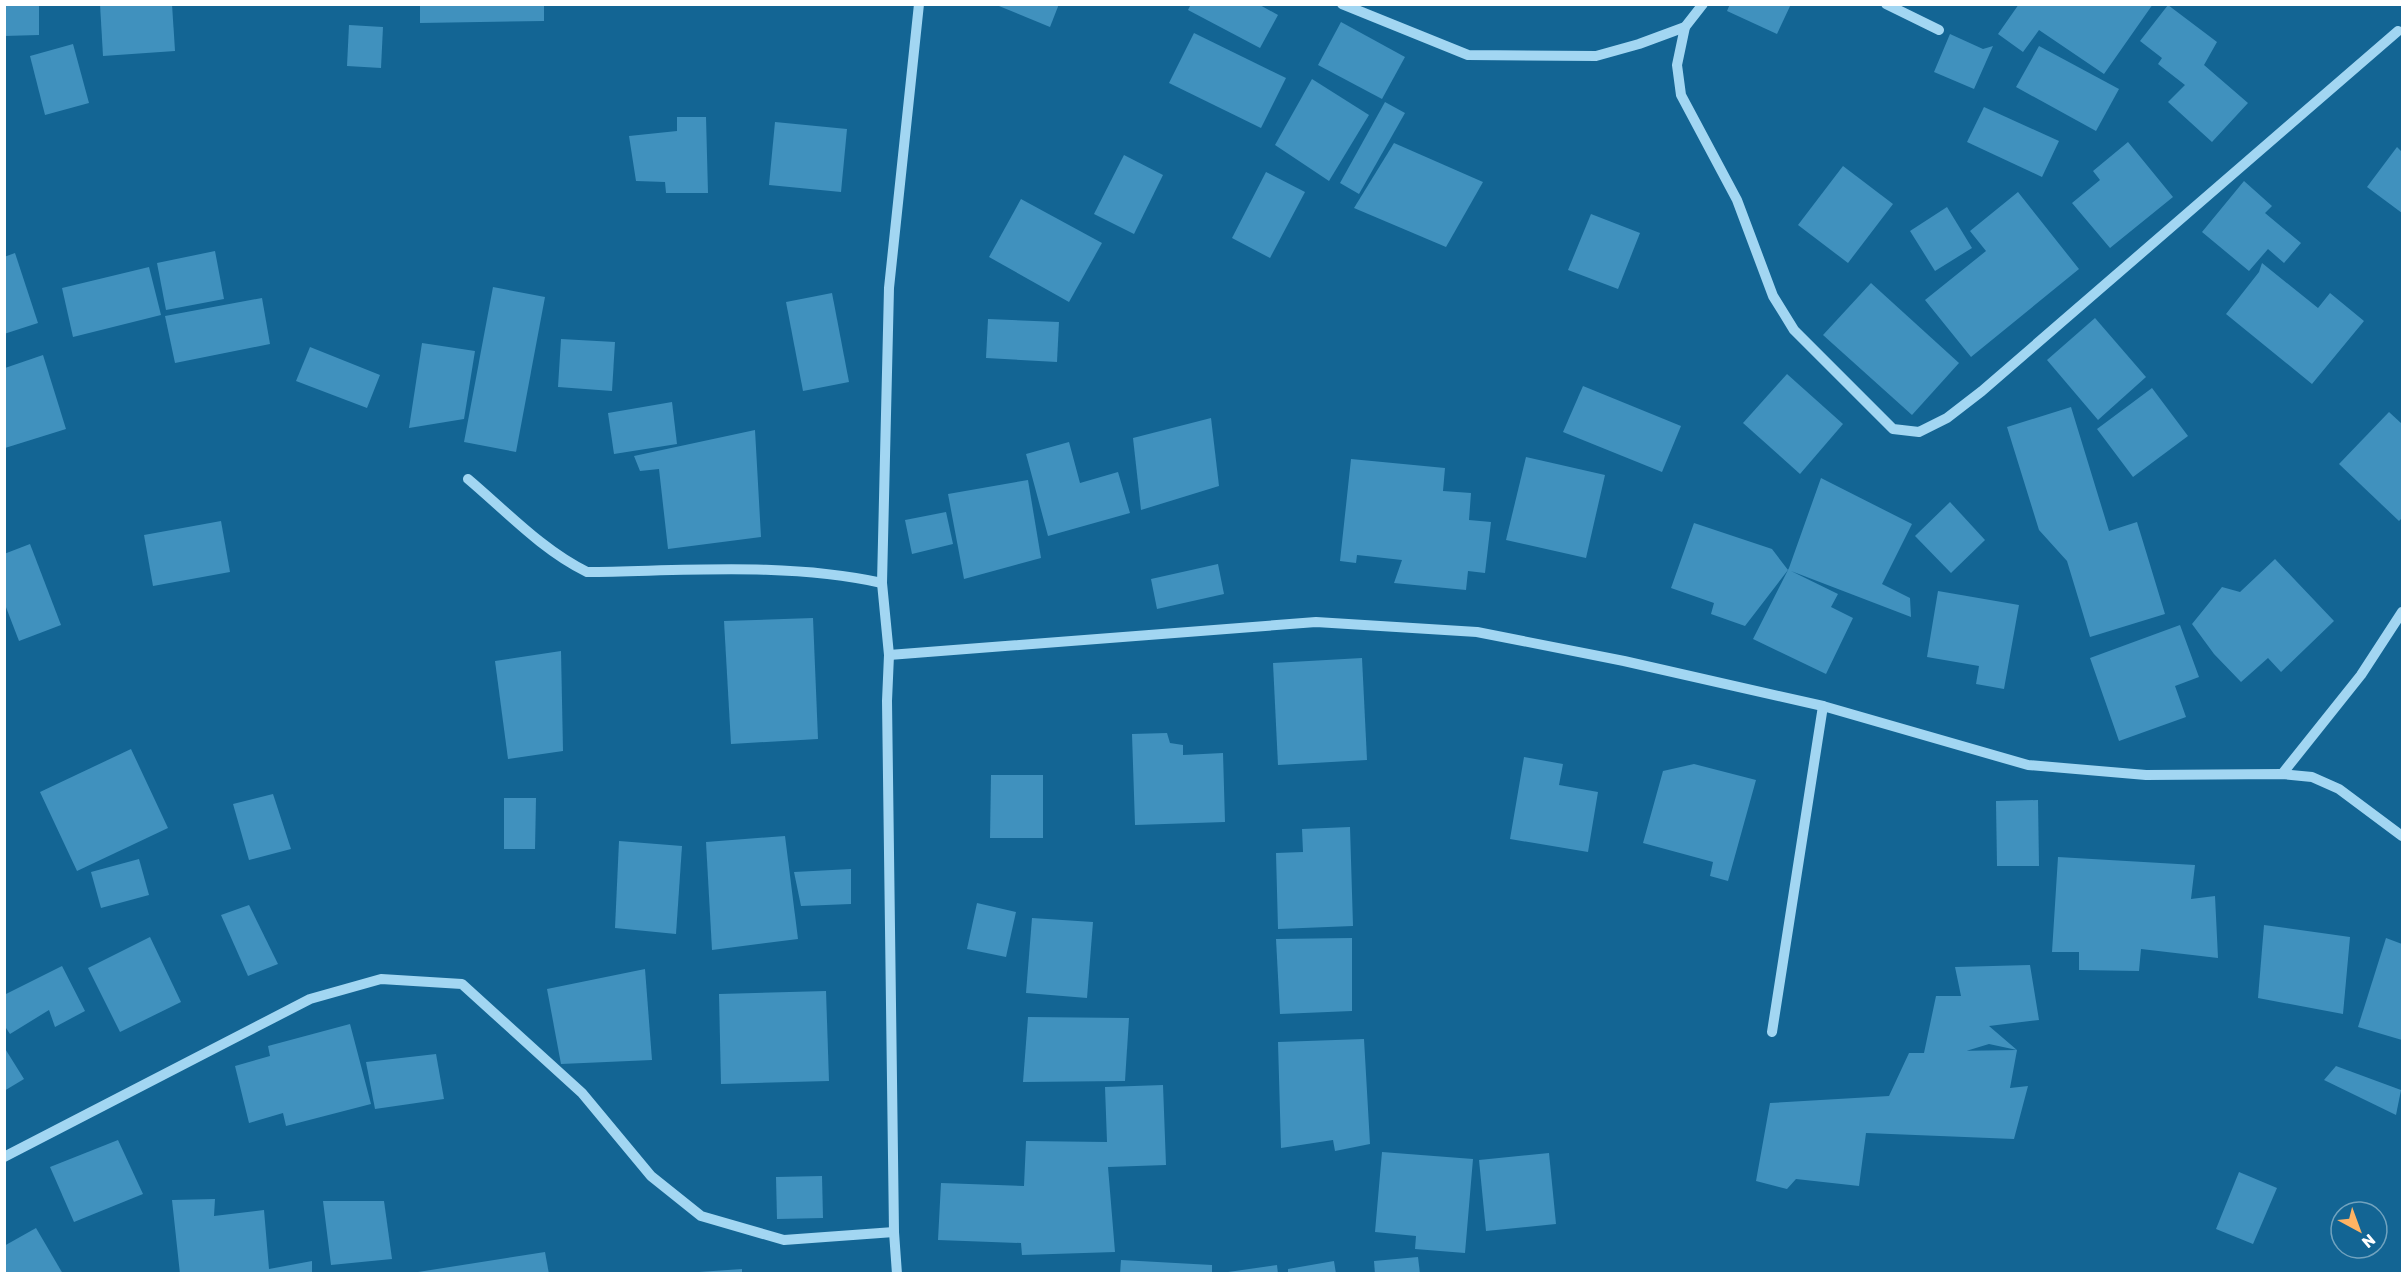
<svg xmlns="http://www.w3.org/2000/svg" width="2407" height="1278" font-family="Rubik,sans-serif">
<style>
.building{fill:#4091be}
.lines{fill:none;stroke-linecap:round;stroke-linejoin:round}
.minor{stroke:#a2d6f2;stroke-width:10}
</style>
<rect width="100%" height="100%" fill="#136594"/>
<g class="building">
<polygon points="4,4 39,4 39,35 4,36"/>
<polygon points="100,4 172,4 175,51 103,56"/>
<polygon points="420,4 544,4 544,21 420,23"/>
<polygon points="994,4 1059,4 1050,27"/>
<polygon points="1191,4 1258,4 1278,15 1260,48 1188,10"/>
<polygon points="1730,4 1791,4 1777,34 1727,11"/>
<polygon points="2019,4 2153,4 2104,74 2039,30 2023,52 1998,34"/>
<polygon points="2168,5 2217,42 2204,65 2248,103 2212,142 2168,102 2185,85 2158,64 2162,58 2140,41"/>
<polygon points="1341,22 1405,57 1382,99 1318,65"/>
<polygon points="349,25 383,27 381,68 347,66"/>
<polygon points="1194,33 1286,78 1261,128 1169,83"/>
<polygon points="1950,34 1983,49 1993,46 1974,89 1934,72"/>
<polygon points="73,44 89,103 45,115 30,56"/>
<polygon points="2039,46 2119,89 2096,131 2016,87"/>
<polygon points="1312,79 1369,115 1329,181 1275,145"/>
<polygon points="1385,102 1405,113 1359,194 1340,183"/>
<polygon points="1984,107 2059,141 2042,177 1967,142"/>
<polygon points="677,117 706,117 708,193 666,193 665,182 636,181 629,136 677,131"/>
<polygon points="775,122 847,129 841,192 769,185"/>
<polygon points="2128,142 2173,197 2110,248 2072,203 2100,180 2093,171"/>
<polygon points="1394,143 1483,182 1446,247 1354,208"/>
<polygon points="2397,147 2402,152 2402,213 2367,187"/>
<polygon points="1124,155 1163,175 1134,234 1094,214"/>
<polygon points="1843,166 1893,204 1848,263 1798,225"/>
<polygon points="1266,172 1305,192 1270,258 1232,238"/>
<polygon points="2244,181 2272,206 2265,213 2301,243 2284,263 2268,249 2249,271 2202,232"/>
<polygon points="2018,192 2079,269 1971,357 1925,300 1986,251 1970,231"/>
<polygon points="1021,199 1102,243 1069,302 989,257"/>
<polygon points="1947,207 1972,248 1935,271 1910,231"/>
<polygon points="1591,214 1640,233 1618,289 1568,270"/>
<polygon points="215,251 224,299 166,310 157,263"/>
<polygon points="15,253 38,323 4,334 4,257"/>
<polygon points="2262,263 2318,308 2330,293 2364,321 2312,384 2226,314 2259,272"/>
<polygon points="149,267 161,315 73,337 62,288"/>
<polygon points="1871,283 1959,363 1912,415 1823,335"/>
<polygon points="493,287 545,297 516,452 464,442"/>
<polygon points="832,293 849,382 803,391 786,302"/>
<polygon points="262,298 270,344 175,363 165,316"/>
<polygon points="2095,318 2146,377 2098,420 2047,360"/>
<polygon points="988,319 1059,322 1057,362 986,358"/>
<polygon points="561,339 615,342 612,391 558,387"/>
<polygon points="422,343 475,351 464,419 409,428"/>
<polygon points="310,347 380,375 367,408 296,381"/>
<polygon points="43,355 66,429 5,448 5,368"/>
<polygon points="1787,374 1843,424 1800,474 1743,423"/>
<polygon points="1583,386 1681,426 1662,472 1563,432"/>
<polygon points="2152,388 2188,436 2133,477 2097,429"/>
<polygon points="672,402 677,444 614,454 608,413"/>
<polygon points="2071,407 2109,531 2137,522 2165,614 2090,637 2067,561 2039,530 2007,427"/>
<polygon points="2389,412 2402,424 2402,518 2399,521 2339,464"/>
<polygon points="1211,418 1219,486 1141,510 1133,438"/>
<polygon points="755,430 761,537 668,549 659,469 640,471 634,456"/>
<polygon points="1069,442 1080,483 1118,472 1130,513 1048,536 1026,454"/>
<polygon points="1526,457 1605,475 1586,558 1506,540"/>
<polygon points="1351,459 1445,468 1443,491 1471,493 1469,520 1491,522 1485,573 1468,571 1466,590 1394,583 1402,560 1357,555 1356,563 1340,561"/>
<polygon points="1821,478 1912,524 1882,584 1910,598 1911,617 1791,571 1838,594 1831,607 1853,618 1826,674 1753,639 1789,568"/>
<polygon points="1028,480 1041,558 964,579 948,494"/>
<polygon points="1950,502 1985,540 1951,573 1915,536"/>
<polygon points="946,512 953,544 912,554 905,520"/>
<polygon points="221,521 230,572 153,586 144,535"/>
<polygon points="1694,523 1772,549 1788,570 1745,626 1711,614 1714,603 1671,588"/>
<polygon points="30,544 61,625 19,641 4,602 4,554"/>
<polygon points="2275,559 2334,621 2281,672 2268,658 2241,682 2214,654 2192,624 2222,587 2240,592"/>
<polygon points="1218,564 1224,594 1157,609 1151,579"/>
<polygon points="1938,591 2019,605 2004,689 1976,684 1979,666 1927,657"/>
<polygon points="813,618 818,739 731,744 724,621"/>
<polygon points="2180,625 2199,677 2175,686 2186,717 2119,741 2090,658"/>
<polygon points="561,651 563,751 508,759 495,661"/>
<polygon points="1362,658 1367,760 1278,765 1273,663"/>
<polygon points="1167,733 1170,743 1183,745 1183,755 1223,753 1225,822 1135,825 1132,734"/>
<polygon points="131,749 168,828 77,871 40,792"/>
<polygon points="1524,757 1563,764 1559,785 1598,792 1588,852 1510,839"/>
<polygon points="1694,764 1756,780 1728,881 1710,876 1713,862 1643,843 1663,771"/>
<polygon points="991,775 1043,775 1043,838 990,838"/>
<polygon points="273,794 291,849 249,860 233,804"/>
<polygon points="504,798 536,798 535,849 504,849"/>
<polygon points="2038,800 2039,866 1997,866 1996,801"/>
<polygon points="1350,827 1353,926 1278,929 1276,853 1303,852 1302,829"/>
<polygon points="785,836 798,939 712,950 706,842"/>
<polygon points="619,841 682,846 676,934 615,928"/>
<polygon points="2058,857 2195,865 2191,899 2215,896 2218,958 2141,949 2139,971 2079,970 2079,952 2052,952"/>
<polygon points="139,859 149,895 101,908 91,872"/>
<polygon points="851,869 851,904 801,906 794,872"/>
<polygon points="977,903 1016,912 1006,957 967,949"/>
<polygon points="249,905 278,964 248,976 221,915"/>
<polygon points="1032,918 1093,922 1087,998 1026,993"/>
<polygon points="2264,925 2350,937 2343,1014 2258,998"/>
<polygon points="150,937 181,1002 120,1032 88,968"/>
<polygon points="1352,938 1352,1011 1280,1014 1276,939"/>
<polygon points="2386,938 2402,944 2402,1040 2358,1027"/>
<polygon points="2030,965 2039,1020 1989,1026 2017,1050 1989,1044 1966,1051 1953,1051 2017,1050 2010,1088 2028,1086 2014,1139 1866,1133 1859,1186 1796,1179 1787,1189 1756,1181 1770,1103 1889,1096 1909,1053 1924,1053 1936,996 1961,996 1955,967"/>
<polygon points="62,966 85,1011 55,1027 49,1010 10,1034 4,1025 4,995"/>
<polygon points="645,969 652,1060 561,1064 547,989"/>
<polygon points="826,991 829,1081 721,1084 719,994"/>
<polygon points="1028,1017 1129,1018 1125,1081 1023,1082"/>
<polygon points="350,1024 371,1104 286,1126 283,1113 249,1123 235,1066 270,1056 268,1046"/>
<polygon points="1364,1039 1370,1144 1335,1151 1333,1140 1281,1148 1278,1042"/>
<polygon points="4,1047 24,1079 4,1091"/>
<polygon points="436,1054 444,1099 375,1109 366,1062"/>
<polygon points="2336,1066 2401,1090 2396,1115 2324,1080"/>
<polygon points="1163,1085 1166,1165 1108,1167 1115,1252 1022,1255 1021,1243 938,1240 941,1183 1024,1186 1026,1141 1107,1142 1105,1087"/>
<polygon points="118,1140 143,1194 74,1222 50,1167"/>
<polygon points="1382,1152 1473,1159 1465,1253 1415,1249 1416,1236 1375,1232"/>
<polygon points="1549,1153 1556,1224 1486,1231 1479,1160"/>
<polygon points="2239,1172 2277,1188 2253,1244 2216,1229"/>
<polygon points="822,1176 823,1218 777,1219 776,1177"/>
<polygon points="215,1199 214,1216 264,1210 269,1269 312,1261 312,1274 180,1274 172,1200"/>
<polygon points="323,1201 384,1201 392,1259 331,1265"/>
<polygon points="36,1228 63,1274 4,1274 4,1246"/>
<polygon points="545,1252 549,1274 418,1274 418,1272"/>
<polygon points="1418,1257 1420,1274 1375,1274 1374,1261"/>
<polygon points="1121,1260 1212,1265 1212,1274 1120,1274"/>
<polygon points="1334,1261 1336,1274 1288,1274 1288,1269"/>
<polygon points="1277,1265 1278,1274 1228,1274 1228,1272"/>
<polygon points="742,1269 742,1274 699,1274 699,1272"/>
</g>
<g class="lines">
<g class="minor">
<polyline points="1342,4 1468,55 1596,56 1639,44 1685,27 1703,4"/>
<polyline points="1886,4 1939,30"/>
<polyline points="1685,27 1677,65 1681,95 1737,200 1773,296 1794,330 1893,429 1919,432 1947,418 1982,391 2398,31"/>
<path d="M468,479C506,511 542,550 587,572C684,571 786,562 882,583"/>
<polyline points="889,655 1316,622 1477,632 1624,661 1823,706 2028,765 2146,775 2282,774 2312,777 2339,789 2402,836"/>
<polyline points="2282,774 2361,675 2402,612"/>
<polyline points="1772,1032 1823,706"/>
<polyline points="4,1157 310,999 381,979 462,984 582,1093 651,1176 701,1216 784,1240 894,1232"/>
<polyline points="897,1274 894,1232 887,701 889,655 882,583 889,288 919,4"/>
</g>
</g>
<rect width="2407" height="1278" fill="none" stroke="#ffffff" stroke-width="12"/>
<g transform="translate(2359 1230) rotate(139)"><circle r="28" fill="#136594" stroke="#71a3bf" stroke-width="1.5"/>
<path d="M0-4.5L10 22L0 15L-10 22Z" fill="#ffb363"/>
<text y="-9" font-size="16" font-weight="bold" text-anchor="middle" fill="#ffffff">N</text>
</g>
</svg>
